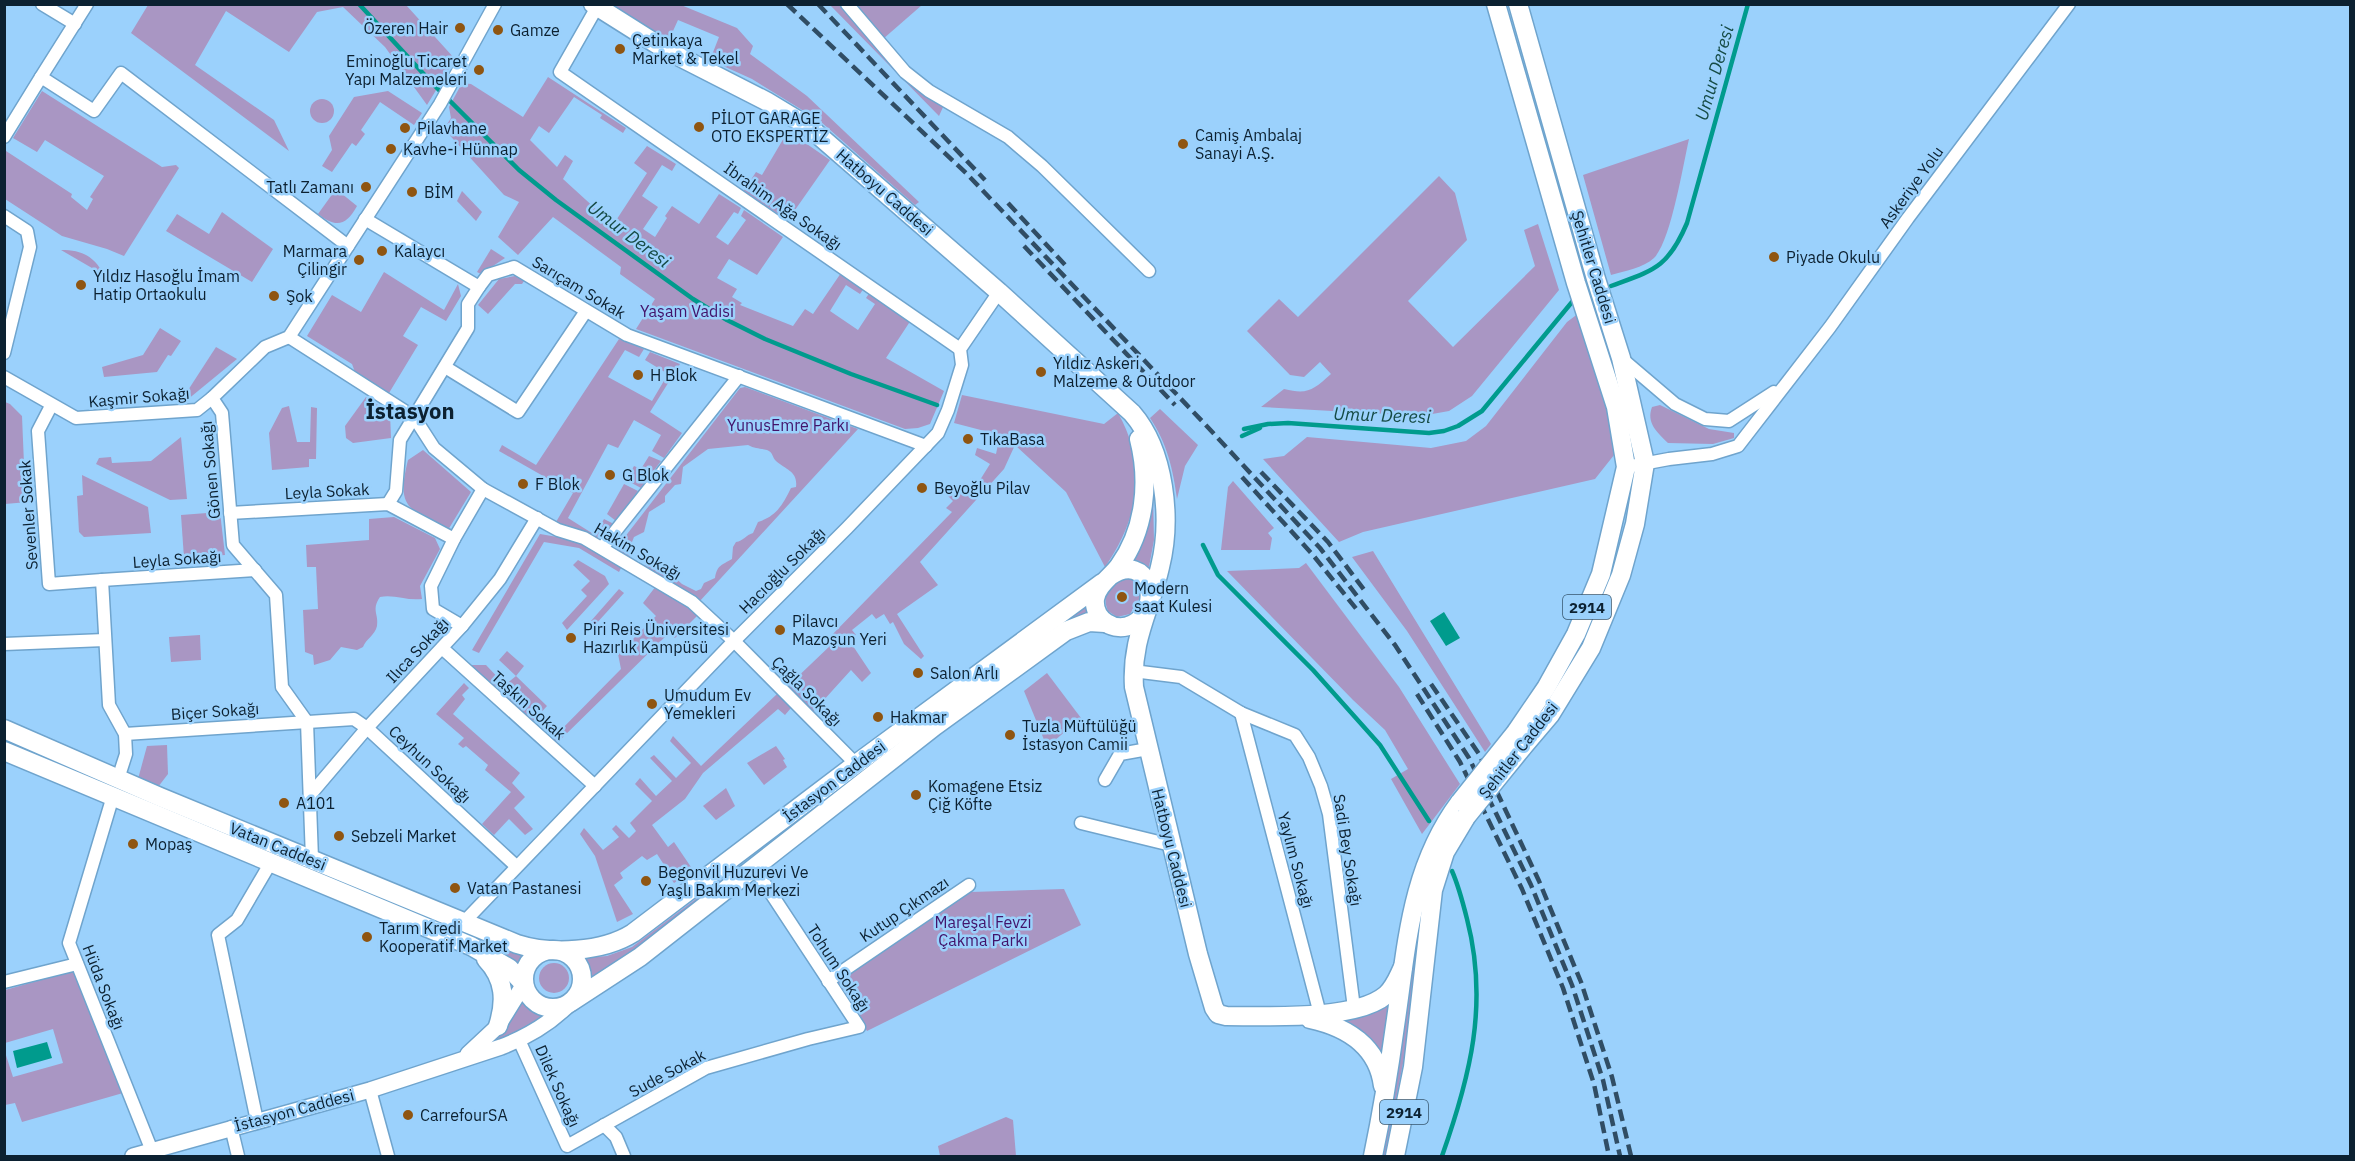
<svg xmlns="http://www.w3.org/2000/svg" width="2355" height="1161" font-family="'IBM Plex Sans',sans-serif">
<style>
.green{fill:#a996c3}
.water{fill:#009b8d}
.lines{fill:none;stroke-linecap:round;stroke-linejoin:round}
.stream{stroke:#009b8d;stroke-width:4.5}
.minor-casing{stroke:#6fa4cd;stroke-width:15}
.tertiary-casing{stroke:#6fa4cd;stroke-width:18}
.primary-casing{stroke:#6fa4cd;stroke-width:21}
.minor{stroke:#fff;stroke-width:12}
.tertiary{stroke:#fff;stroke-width:15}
.primary{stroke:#fff;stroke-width:18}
.rail{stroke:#304d64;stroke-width:4.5;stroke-dasharray:12 6;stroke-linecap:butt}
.primary-bridge-casing{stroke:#6fa4cd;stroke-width:21;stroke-linecap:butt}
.primary-bridge{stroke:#fff;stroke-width:18}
.poi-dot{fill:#8f5511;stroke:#9bd1fc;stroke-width:2}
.labels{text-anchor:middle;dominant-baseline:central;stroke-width:5;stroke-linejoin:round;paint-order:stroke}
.shield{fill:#9bd1fc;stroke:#37566e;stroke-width:1.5}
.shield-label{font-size:15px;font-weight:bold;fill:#0c2131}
.poi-label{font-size:16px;fill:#0c2131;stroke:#9bd1fc;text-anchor:start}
.street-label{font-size:16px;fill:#0c2131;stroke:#9bd1fc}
.park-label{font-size:16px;fill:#42136a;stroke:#9bd1fc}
.water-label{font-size:18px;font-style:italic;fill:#164b45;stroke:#9bd1fc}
.district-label{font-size:22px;font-weight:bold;fill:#0c2131;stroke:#9bd1fc}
</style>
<rect width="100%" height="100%" fill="#9bd1fc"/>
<g class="green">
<polygon points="148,5 406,5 455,59 427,105 385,47 343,7 317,12 289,52 226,11 195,65 274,120 289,151 131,33"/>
<polygon points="611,5 681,5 737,28 753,46 750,54 807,96 919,202 915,205 820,121 752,79 710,60 719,37 678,20 668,42"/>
<polygon points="830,5 841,5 902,75 944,105 939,116"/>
<polygon points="853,5 922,5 883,39"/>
<polygon points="548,77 626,128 623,133 600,118 602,115 574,97 549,133 539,126 530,140 557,167 565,155 573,161 563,179 597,210 615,222 647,173 634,163 647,146 676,164 672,171 662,165 642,196 658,207 643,229 655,237 667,218 665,216 672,206 699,224 719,194 741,208 738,214 734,212 716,237 728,245 746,220 741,216 744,210 783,237 757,275 729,259 717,278 737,289 732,297 742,303 740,305 793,326 805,309 813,314 841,273 864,288 860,294 846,285 830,311 858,330 875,304 866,298 870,292 911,320 886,358 944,391 930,424 918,428 905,429 636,329 655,299 620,274 621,267 553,217 518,255 498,237 519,202 504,195 444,129 451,118 449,107 462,83 471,84 523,117"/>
<polygon points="42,91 162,167 176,165 179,168 124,256 107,249 62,236 5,199 6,151 72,194 71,197 87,210 93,199 90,197 104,176 45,140 37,152 13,138"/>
<polygon points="388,91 422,113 414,125 380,102 361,130 365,134 356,146 352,143 332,172 322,166 332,150 329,136 354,97"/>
<circle cx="322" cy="111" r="12"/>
<polygon points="788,131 830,160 788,220 743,192 756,172 762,175"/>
<path d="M1689,139C1683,165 1671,241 1654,258C1643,268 1625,271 1611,275L1583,175Z"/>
<path d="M1439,176L1455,193L1467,240L1408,301L1453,347L1535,266L1524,230L1538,224L1559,290L1472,396L1449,411L1421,416L1261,407L1284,389C1308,395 1313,390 1331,374L1320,362L1304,377L1290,375L1247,331L1279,299L1298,317Z"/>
<path d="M336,189L357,206C346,226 336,228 318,214Z"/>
<polygon points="462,191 482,212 476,221 457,201"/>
<polygon points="222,212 273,249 252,282 166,231 177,214 209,234"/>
<polygon points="491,249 505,258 481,274 477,272"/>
<path d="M61,250C82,250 94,256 104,275Z"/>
<polygon points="384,272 444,310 458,284 461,296 446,321 421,307 403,336 418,345 389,393 355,372 352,364 307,336 332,295 361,312"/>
<polygon points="515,276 524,281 522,284 515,284 488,314 478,305 499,279"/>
<polygon points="1579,313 1605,399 1614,455 1595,479 1363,532 1339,542 1263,459 1284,456 1307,437 1431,448 1466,441 1486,426 1567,322"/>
<polygon points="160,328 181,341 171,356 168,355 157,372 104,377 102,367 143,355"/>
<polygon points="619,339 644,349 639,357 625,350 608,377 652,401 668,374 645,360 650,352 680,364 650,412 682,433 664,458 652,451 661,435 634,420 618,448 608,444 568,518 595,535 604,519 614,524 601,541 556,522 573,493 499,451 502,445 536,465"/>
<polygon points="216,347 237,359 187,400 181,401"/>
<path d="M745,387L858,429L699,602L641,568L647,563L654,564L661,572L673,576L682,584L696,591L701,589L704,583L715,578C717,565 722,565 732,559L733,547L736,542C743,541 746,535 753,533L758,522C777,516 783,504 791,488L796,487C798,471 786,470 776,461C772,457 773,452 767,450C760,448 755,449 748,445L708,449L683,467L681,484L675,485L665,496V502L649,512L644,532L634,537L630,547L631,556L627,560L614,551L740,388Z"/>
<path d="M962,395L1104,424L1118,413C1148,466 1139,518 1105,567L1066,492L1015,445L1004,469L920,562L938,585L897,614L924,656L921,659L904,644L893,622L890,624L884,614L876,619L872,614L852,630L856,635L849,640L871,673L862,682L851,670L813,712L788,686L833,643L829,638L952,512L946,508L953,501L946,494L954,485L970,496L990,464L975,455L977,448L996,454L1000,435L954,423Z"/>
<polygon points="366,397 390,413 391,438 353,443 346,438 345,426"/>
<polygon points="5,402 10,404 22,416 25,488 28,502 5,504"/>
<path d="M1660,405L1709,429L1734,433V438L1713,444L1668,443C1657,432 1646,423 1652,407Z"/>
<polygon points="289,406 297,442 310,442 311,407 317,408 316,459 309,459 309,467 272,470 269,433 282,408"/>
<path d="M1160,409L1198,445L1185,466L1177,499C1173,469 1167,443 1150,418Z"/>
<polygon points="181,437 187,499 170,500 96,464 99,458 111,457 112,463 151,461"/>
<path d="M423,450L471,492L448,530C408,508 396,509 408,460Z"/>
<polygon points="649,456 661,461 641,488 626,480 634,466 641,469"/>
<polygon points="82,475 148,507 151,533 84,537 79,532 77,496 83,495"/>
<polygon points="1233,481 1274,528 1268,533 1272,538 1270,550 1221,550 1228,487"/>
<polygon points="624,484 638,491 616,521 607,514"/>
<polygon points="1153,495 1154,540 1149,567 1139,561 1133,560 1148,529"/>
<polygon points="220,512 225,555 184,558 181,515"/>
<path d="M394,517L435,538L440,549L420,586L422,599C407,601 394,594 380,597C371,610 379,614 377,626C375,635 366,639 363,647L357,650L341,647L330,660L314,665L313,655L305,652L303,610L318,609L316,567H307L306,545L369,540V519Z"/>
<polygon points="540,534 581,541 622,566 619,572 579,548 544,542 479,653 472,650"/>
<polygon points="1373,551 1491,744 1485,752 1407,631 1352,557"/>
<polygon points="578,560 605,576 609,584 567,630 562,623 587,596 581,590 590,581 573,565"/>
<polygon points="1306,563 1399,687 1460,784 1422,834 1391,779 1408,769 1385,730 1353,700 1227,571 1299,568"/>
<path d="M1124,578L1132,579L1138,582L1141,596L1130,614L1117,617L1108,611C1101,595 1110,586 1124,578Z"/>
<polygon points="656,586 683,602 698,615 675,638 669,633 557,743 552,739 621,669 618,654 656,616 643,603"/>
<polygon points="619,589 624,593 595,625 591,621"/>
<polygon points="1088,604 1090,615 1067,623 633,950 586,982 583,958 607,956 632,947"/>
<polygon points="200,635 201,660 171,662 169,637"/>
<polygon points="507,651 524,666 516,676 547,706 533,721 470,665 486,665 505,685 516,676 499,660"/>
<polygon points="1047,673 1081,718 1047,747 1024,691"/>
<polygon points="464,683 469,688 462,695 465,699 453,714 520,773 512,783 525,797 514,808 533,829 525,835 509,819 494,835 482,824 511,792 485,770 488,765 466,746 463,748 458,744 464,738 436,714"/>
<polygon points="777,694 791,708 785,715 778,709 703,773 685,799 652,825 668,847 674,842 693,870 674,883 669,876 670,874 657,854 647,860 642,856 620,873 623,878 614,885 633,914 617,922 595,856 580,834 584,828 603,850 619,837 612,829 616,825 629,838 636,831 630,823 652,801 635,784 640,778 656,796 672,781 650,758 654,755 676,778 691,763 670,741 673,736 701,766"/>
<polygon points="4,740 527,955 519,971 5,745"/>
<polygon points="167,745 168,774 158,787 138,779 147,746"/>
<polygon points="776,746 785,759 783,760 787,767 764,785 747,763"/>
<polygon points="726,788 735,806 716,820 703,806"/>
<polygon points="1064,889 1081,925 867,1031 837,983 971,892"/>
<polygon points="1416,926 1421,927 1406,1048 1385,1156 1380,1156 1401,1047"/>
<circle cx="554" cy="978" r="15"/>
<polygon points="73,971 123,1093 22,1122 15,1103 5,1105 4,1049 13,1077 63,1063 53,1029 5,1043 5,990"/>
<polygon points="523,993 534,1005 550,1012 495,1044 492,1041 509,1023"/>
<path d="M1392,999L1383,1056L1371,1040L1326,1019C1352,1019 1372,1017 1392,999Z"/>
<polygon points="1006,1117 1013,1120 1016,1156 940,1156 938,1146"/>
</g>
<g class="water">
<polygon points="1444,612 1460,638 1446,646 1430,621"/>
<polygon points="47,1042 52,1058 17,1068 13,1051"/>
</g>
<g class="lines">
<g class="stream">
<polyline points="359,4 432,83 519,170 556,200 693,299 727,320 765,339 851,374 937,405"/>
<path d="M1611,286C1654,270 1668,268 1687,223L1748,4"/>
<polyline points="1244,429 1268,424 1288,423 1429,433 1444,431 1458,426 1482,411 1572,302"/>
<polyline points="1242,436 1260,428"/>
<polyline points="1203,545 1218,575 1313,670 1380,745 1429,821"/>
<path d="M1442,1156C1470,1077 1489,1004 1467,919C1463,903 1459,887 1452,871"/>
</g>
<defs>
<g id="minor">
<polyline points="42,4 75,24"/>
<polyline points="87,4 41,77 94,111 121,73 348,246"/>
<polyline points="847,4 905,72 929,91 1008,137 1042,166 1149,271"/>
<polyline points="597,7 560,72 960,349"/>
<polyline points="4,137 41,77"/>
<polyline points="4,216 27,231 30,247 4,353"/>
<polyline points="365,219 479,287 488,275 514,267 627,335 926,446"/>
<polyline points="289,337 414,417 434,448 483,489 558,530 584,538 692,602 734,641 856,764"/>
<polyline points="1621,358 1675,404 1705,419 1729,421 1774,392"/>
<polyline points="445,367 518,412 586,311"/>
<polyline points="4,377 76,418 197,410 212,398"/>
<polyline points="51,406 38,431 49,584 102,580 109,705 125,734 126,754 118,779"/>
<polyline points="1626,467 1669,459 1712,454 1738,446 1830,327 1908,218 2069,4"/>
<polyline points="388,504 396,491 400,440 468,328 468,304 479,287"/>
<polyline points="230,513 388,504 454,539"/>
<polyline points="602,548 739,376"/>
<polyline points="102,580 255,570"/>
<polyline points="462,626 433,609 431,586 454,539 483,489"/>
<polyline points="4,644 105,640"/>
<polyline points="442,648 595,786"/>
<polyline points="1133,671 1181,677 1241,713 1295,735 1309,757 1321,786 1329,814 1354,1008"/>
<polyline points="1241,713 1320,1014"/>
<polyline points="125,734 354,719 367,728 516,866"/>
<polyline points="1105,780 1120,754 1148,749"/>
<polyline points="310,795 367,728 462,626 500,579 537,518"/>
<polyline points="113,796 69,943 152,1151"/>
<polyline points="1081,823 1171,845"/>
<polyline points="312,859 307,722 282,687 276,595 233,545 222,413 212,398 265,347 289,337 440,104 495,4"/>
<polyline points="464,922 734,641 847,528 938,433 948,410 962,365 960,349 999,292"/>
<polyline points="828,981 969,885"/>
<polyline points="4,982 77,964"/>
<polyline points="519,1040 567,1146 706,1068 808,1039 859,1027 753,866"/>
<polyline points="370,1090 388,1156"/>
<polyline points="257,1121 218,935 237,920 271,862"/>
<polyline points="604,1125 616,1137 624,1156"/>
<polyline points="231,1127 238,1156"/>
</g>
<g id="tertiary">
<polyline points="468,1054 498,1026 524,984"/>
<path d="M133,1156L370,1090L501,1047C527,1037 552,1022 571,1002"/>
</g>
<g id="primary">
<path d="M593,4L666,50L766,101L809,127L999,292L1132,413C1165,451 1172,519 1160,567C1150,611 1131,639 1134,687L1198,954L1214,1008L1218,1014L1226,1016C1266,1016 1355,1021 1386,995C1395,987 1398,977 1403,967"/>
<polyline points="1496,4 1576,283 1616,407 1626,467 1601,574 1576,634 1546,688 1516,732"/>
<polyline points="1518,4 1596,279 1621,358 1645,463 1635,524 1621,575 1591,648 1550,715 1522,748"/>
<path d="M1110,576C1149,550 1164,608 1133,624C1114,634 1093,619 1095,599C1097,585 1111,577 1119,566C1145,530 1150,482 1139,439"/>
<path d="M4,729L160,797L517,944C551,955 603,952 633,933L856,764L1102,583"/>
<polyline points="4,751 471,946 509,968 524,984"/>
<circle cx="553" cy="979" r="29"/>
<path d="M486,959C505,979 506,1001 498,1026"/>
<polyline points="571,1002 640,957 935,726 1066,631 1089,622 1105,623"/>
<path d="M1310,1019C1347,1027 1378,1046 1383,1086"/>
<path d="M1373,1156C1382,1113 1389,1070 1395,1026C1407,946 1410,869 1460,802"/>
<polyline points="1395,1156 1413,1067 1433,890 1445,852 1466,817"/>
</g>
</defs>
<use href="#minor" class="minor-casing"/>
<use href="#tertiary" class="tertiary-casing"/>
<use href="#primary" class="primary-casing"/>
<use href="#minor" class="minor"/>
<use href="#tertiary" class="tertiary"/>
<use href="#primary" class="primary"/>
<g class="rail">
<polyline points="787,4 967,174 1202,421 1320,548 1395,645 1469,758 1531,885 1572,985 1603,1080 1620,1156"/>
<polyline points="818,4 985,180"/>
<polyline points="1008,203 1067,267"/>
<polyline points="1024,246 1175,405"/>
<polyline points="1261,472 1328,542 1365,591"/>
<polyline points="1242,477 1313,555 1358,611"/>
<polyline points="1431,684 1479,754 1539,881 1581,982 1612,1077 1631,1156"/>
<polyline points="1417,694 1460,762 1522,889 1563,988 1594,1084 1609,1156"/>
</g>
<defs>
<g id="primary-bridge">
<polyline points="1460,802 1516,732"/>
<polyline points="1466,817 1522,748"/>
</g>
</defs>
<use href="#primary-bridge" class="primary-bridge-casing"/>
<use href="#primary-bridge" class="primary-bridge"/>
</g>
<g class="poi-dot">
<circle cx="460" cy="28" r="6"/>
<circle cx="498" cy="30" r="6"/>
<circle cx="620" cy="49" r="6"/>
<circle cx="479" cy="70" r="6"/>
<circle cx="699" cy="127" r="6"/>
<circle cx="405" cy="128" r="6"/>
<circle cx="1183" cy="144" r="6"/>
<circle cx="391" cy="149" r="6"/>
<circle cx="366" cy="187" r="6"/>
<circle cx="412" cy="192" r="6"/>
<circle cx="382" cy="251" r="6"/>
<circle cx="1774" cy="257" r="6"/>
<circle cx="359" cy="260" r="6"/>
<circle cx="81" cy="285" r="6"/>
<circle cx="274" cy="296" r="6"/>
<circle cx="1041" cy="372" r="6"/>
<circle cx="638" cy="375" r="6"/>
<circle cx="968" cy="439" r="6"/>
<circle cx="610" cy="475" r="6"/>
<circle cx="523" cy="484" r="6"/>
<circle cx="922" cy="488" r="6"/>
<circle cx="1122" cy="597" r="6"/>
<circle cx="780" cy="630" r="6"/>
<circle cx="571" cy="638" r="6"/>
<circle cx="918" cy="673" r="6"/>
<circle cx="652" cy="704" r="6"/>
<circle cx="878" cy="717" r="6"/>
<circle cx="1010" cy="735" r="6"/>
<circle cx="916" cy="795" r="6"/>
<circle cx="284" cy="803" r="6"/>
<circle cx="339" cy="836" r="6"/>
<circle cx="133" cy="844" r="6"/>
<circle cx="646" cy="881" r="6"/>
<circle cx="455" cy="888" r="6"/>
<circle cx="367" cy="937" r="6"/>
<circle cx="408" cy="1115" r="6"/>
</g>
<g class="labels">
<g class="shield">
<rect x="1563" y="595" width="48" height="24" rx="4.5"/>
<rect x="1380" y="1100" width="48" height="24" rx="4.5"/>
</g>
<g class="shield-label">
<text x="1587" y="607">2914</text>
<text x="1404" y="1112">2914</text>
</g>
<g class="poi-label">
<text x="448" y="28" text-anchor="end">Özeren Hair</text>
<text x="510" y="30">Gamze</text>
<text x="632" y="40">Çetinkaya<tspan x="632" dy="18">Market &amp; Tekel</tspan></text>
<text x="467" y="61" text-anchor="end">Eminoğlu Ticaret<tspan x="467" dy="18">Yapı Malzemeleri</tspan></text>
<text x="711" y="118">PİLOT GARAGE<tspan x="711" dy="18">OTO EKSPERTİZ</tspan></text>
<text x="417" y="128">Pilavhane</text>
<text x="1195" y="135">Camiş Ambalaj<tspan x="1195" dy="18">Sanayi A.Ş.</tspan></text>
<text x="403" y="149">Kavhe-i Hünnap</text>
<text x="354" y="187" text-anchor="end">Tatlı Zamanı</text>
<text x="424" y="192">BİM</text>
<text x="347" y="251" text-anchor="end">Marmara<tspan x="347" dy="18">Çilingir</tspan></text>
<text x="394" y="251">Kalaycı</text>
<text x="1786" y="257">Piyade Okulu</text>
<text x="93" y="276">Yıldız Hasoğlu İmam<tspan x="93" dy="18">Hatip Ortaokulu</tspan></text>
<text x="286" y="296">Şok</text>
<text x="1053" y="363">Yıldız Askeri<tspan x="1053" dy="18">Malzeme &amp; Outdoor</tspan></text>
<text x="650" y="375">H Blok</text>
<text x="980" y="439">TıkaBasa</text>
<text x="622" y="475">G Blok</text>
<text x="535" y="484">F Blok</text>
<text x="934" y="488">Beyoğlu Pilav</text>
<text x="1134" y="588">Modern<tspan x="1134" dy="18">saat Kulesi</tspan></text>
<text x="792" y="621">Pilavcı<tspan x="792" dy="18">Mazoşun Yeri</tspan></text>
<text x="583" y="629">Piri Reis Üniversitesi<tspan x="583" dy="18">Hazırlık Kampüsü</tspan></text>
<text x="930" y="673">Salon Arlı</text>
<text x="664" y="695">Umudum Ev<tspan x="664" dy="18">Yemekleri</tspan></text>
<text x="890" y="717">Hakmar</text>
<text x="1022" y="726">Tuzla Müftülüğü<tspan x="1022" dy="18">İstasyon Camii</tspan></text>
<text x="928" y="786">Komagene Etsiz<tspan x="928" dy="18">Çiğ Köfte</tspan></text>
<text x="296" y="803">A101</text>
<text x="351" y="836">Sebzeli Market</text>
<text x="145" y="844">Mopaş</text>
<text x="658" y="872">Begonvil Huzurevi Ve<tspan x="658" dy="18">Yaşlı Bakım Merkezi</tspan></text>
<text x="467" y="888">Vatan Pastanesi</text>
<text x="379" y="928">Tarım Kredi<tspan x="379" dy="18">Kooperatif Market</tspan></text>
<text x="420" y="1115">CarrefourSA</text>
</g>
<g class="street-label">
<text transform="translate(1911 187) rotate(-54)">Askeriye Yolu</text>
<text transform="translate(885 192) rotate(41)">Hatboyu Caddesi</text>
<text transform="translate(783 206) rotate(35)">İbrahim Ağa Sokağı</text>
<text transform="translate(1594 267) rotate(73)">Şehitler Caddesi</text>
<text transform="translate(579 287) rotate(31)">Sarıçam Sokak</text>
<text transform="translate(139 397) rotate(-5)">Kaşmir Sokağı</text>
<text transform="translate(210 470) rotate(-95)">Gönen Sokağı</text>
<text transform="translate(327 491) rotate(-3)">Leyla Sokak</text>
<text transform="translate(28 515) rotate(-94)">Sevenler Sokak</text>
<text transform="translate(638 551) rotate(30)">Hakim Sokağı</text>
<text transform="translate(177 559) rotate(-4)">Leyla Sokağı</text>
<text transform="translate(782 570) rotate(-45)">Hacıoğlu Sokağı</text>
<text transform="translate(417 650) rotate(-47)">Ilıca Sokağı</text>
<text transform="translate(807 691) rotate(45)">Çağla Sokağı</text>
<text transform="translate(529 705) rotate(42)">Taşkın Sokak</text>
<text transform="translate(215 711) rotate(-4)">Biçer Sokağı</text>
<text transform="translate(1518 750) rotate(-52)">Şehitler Caddesi</text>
<text transform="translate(430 764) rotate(43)">Ceyhun Sokağı</text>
<text transform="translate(834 781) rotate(-37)">İstasyon Caddesi</text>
<text transform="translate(278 846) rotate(22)">Vatan Caddesi</text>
<text transform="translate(1172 848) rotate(76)">Hatboyu Caddesi</text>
<text transform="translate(1348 850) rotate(81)">Sadi Bey Sokağı</text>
<text transform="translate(1296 860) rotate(75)">Yaylım Sokağı</text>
<text transform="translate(904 909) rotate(-34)">Kutup Çıkmazı</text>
<text transform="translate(839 968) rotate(57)">Tohum Sokağı</text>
<text transform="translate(104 987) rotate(69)">Hüda Sokağı</text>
<text transform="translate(667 1073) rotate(-28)">Sude Sokak</text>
<text transform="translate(558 1086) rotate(66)">Dilek Sokağı</text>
<text transform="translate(294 1110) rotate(-15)">İstasyon Caddesi</text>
</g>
<g class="park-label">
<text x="687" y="311">Yaşam Vadisi</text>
<text x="788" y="425">YunusEmre Parkı</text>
<text x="983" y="922">Mareşal Fevzi<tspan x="983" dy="18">Çakma Parkı</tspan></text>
</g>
<g class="water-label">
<text transform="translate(1714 73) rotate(-74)">Umur Deresi</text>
<text transform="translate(629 234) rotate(37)">Umur Deresi</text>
<text transform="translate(1382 415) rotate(2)">Umur Deresi</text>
</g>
<g class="district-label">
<text x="410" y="410">İstasyon</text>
</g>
</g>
<rect width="2355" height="1161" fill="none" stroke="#0c2131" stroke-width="12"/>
</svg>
